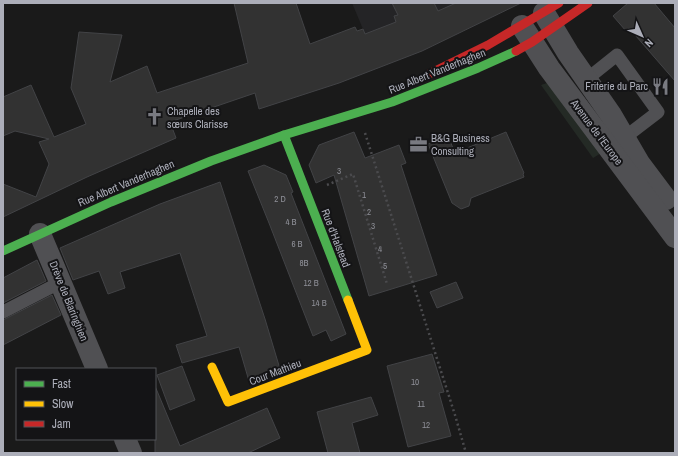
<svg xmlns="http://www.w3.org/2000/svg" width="678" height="456" font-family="'Archivo Narrow',sans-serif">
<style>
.built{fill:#242426}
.green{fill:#242a25}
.building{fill:#323232;stroke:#424346}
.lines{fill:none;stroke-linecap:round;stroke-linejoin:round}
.path{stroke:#4b4b4e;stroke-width:2.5;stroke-dasharray:2 3;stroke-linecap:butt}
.lane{stroke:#505053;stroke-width:13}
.street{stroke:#505053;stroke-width:22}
.fast{stroke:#4caf50;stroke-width:9}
.slow{stroke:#ffc107;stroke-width:9}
.jam{stroke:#c62828;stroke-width:9}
.labels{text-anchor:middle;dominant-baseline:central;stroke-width:4;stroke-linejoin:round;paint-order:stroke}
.number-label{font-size:9px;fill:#8e8f97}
.street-label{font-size:11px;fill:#acaeb9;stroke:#141416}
.poi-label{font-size:11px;fill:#acaeb9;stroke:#141416;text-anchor:start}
</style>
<rect width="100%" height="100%" fill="#1a1a1a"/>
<polygon class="built" points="352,3 514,3 422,51 379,67"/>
<polygon class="green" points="550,82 606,150 593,158 541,85"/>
<g class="building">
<polygon points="234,3 296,3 310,44 355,27 357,31 363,29 365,34 396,22 394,16 398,15 392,3 434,3 438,11 456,3 521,3 422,51 339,83 259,109 255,93 170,122 176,138 87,177 3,217 3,184 36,197 49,164 39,142 49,139 15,131 3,136 3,97 31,85 54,137 86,124 71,88 79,32 122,35 110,82 147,66 157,93 248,63"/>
<polygon points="628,3 654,3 675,28 675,81 629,28 626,31 613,16"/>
<polygon points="354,132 365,158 399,145 406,163 401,165 437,275 369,296 334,175 316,183 309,165 319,145"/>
<polygon points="506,132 524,173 523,174 524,177 471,198 469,206 461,209 452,203 428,144 448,136 455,153"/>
<polygon points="264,165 286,175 293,192 291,193 346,334 331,341 326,330 313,336 269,223 248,171"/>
<polygon points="220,182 265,319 280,369 249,381 239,347 182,363 176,345 207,336 180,253 120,272 125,288 108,294 99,271 73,280 60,248 160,204"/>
<polygon points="37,260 46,281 3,303 3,278"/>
<polygon points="456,282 463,298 437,308 430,292"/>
<polygon points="52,295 61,315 3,345 3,320"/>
<polygon points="432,354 444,392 439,393 451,436 408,447 387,366"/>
<polygon points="182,366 195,400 170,410 157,375"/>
<polygon points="155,386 180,446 267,408 280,438 248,453 155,453"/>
<polygon points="371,397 378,415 352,423 360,453 328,453 317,412"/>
</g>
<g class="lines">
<g class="path">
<polyline points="365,133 455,415 466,453"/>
<polyline points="327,185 353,174 387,284"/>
</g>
<g class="lane">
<polyline points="587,79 617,55 658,112 624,138"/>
<polyline points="3,312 61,282"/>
</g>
<g class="street">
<polyline points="544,13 568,53 611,115 639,163 666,199"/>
<polyline points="522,26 549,68 675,237"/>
<polyline points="40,234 97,369"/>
<polyline points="125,439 131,453"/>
</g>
<g class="fast">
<polyline points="284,135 348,300"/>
<polyline points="3,251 111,202 211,161 284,135 392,102 478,68 516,51"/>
</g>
<polyline class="slow" points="212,367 228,402 367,350 348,300"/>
<g class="jam">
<polyline points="516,51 532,42 588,3"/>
<polyline points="429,74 488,45 559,3"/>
</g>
</g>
<defs>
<symbol id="restaurant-bare" viewBox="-9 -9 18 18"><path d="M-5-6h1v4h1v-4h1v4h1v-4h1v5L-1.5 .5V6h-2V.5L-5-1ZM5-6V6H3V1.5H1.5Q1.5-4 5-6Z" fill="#797a81" stroke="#141416" stroke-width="2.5" paint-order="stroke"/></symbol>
<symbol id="church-bare" viewBox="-9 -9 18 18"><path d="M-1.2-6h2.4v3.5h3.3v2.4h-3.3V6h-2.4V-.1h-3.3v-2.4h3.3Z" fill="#797a81" stroke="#141416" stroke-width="2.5" paint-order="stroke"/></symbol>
<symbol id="office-bare" viewBox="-9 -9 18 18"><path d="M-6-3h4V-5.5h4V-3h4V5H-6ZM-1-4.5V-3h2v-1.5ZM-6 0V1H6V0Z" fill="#797a81" stroke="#141416" stroke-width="2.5" paint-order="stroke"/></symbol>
</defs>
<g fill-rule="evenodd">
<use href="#restaurant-bare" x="648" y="74" width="25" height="25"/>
<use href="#church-bare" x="142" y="104" width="25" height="25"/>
<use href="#office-bare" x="406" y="132" width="25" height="25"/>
</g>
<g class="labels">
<g class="number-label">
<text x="339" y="171">3</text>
<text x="364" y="195">1</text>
<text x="280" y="199">2 D</text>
<text x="369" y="212">2</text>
<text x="291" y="222">4 B</text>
<text x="373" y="226">3</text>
<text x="297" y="244">6 B</text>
<text x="380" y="249">4</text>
<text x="304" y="263">8B</text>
<text x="385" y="266">5</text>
<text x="311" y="283">12 B</text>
<text x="319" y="303">14 B</text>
<text x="415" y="382">10</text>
<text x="421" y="404">11</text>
<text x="426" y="425">12</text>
</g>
<g class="street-label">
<text transform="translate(437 71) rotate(-22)">Rue Albert Vanderhaghen</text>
<text transform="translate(597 132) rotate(53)">Avenue de l'Europe</text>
<text transform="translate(126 183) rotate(-23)">Rue Albert Vanderhaghen</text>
<text transform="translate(336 238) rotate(69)">Rue d'Halstead</text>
<text transform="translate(69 301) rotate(68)">Drève de Blaringhien</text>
<text transform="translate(275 372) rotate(-21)">Cour Mathieu</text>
</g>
<g class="poi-label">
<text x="648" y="86" text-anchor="end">Friterie du Parc</text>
<text x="167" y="111">Chapelle des<tspan x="167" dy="13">sœurs Clarisse</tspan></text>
<text x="431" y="138">B&amp;G Business<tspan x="431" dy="13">Consulting</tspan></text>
</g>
</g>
<rect width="678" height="456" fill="none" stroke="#acaeb9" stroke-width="8"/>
<rect x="16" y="368" width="140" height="72" fill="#141416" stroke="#515257"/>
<rect x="24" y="381" width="20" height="6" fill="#4caf50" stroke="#515257"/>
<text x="52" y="388" font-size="12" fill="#acaeb9">Fast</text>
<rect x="24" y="401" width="20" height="6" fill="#ffc107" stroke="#515257"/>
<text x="52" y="408" font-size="12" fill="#acaeb9">Slow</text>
<rect x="24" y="421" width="20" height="6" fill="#c62828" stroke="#515257"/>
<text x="52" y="428" font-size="12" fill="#acaeb9">Jam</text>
<g transform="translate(642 36) rotate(135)" stroke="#141416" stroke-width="3" paint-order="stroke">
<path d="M0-3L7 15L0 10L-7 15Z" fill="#acaeb9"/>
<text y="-6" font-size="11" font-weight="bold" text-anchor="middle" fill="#acaeb9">N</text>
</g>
</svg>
